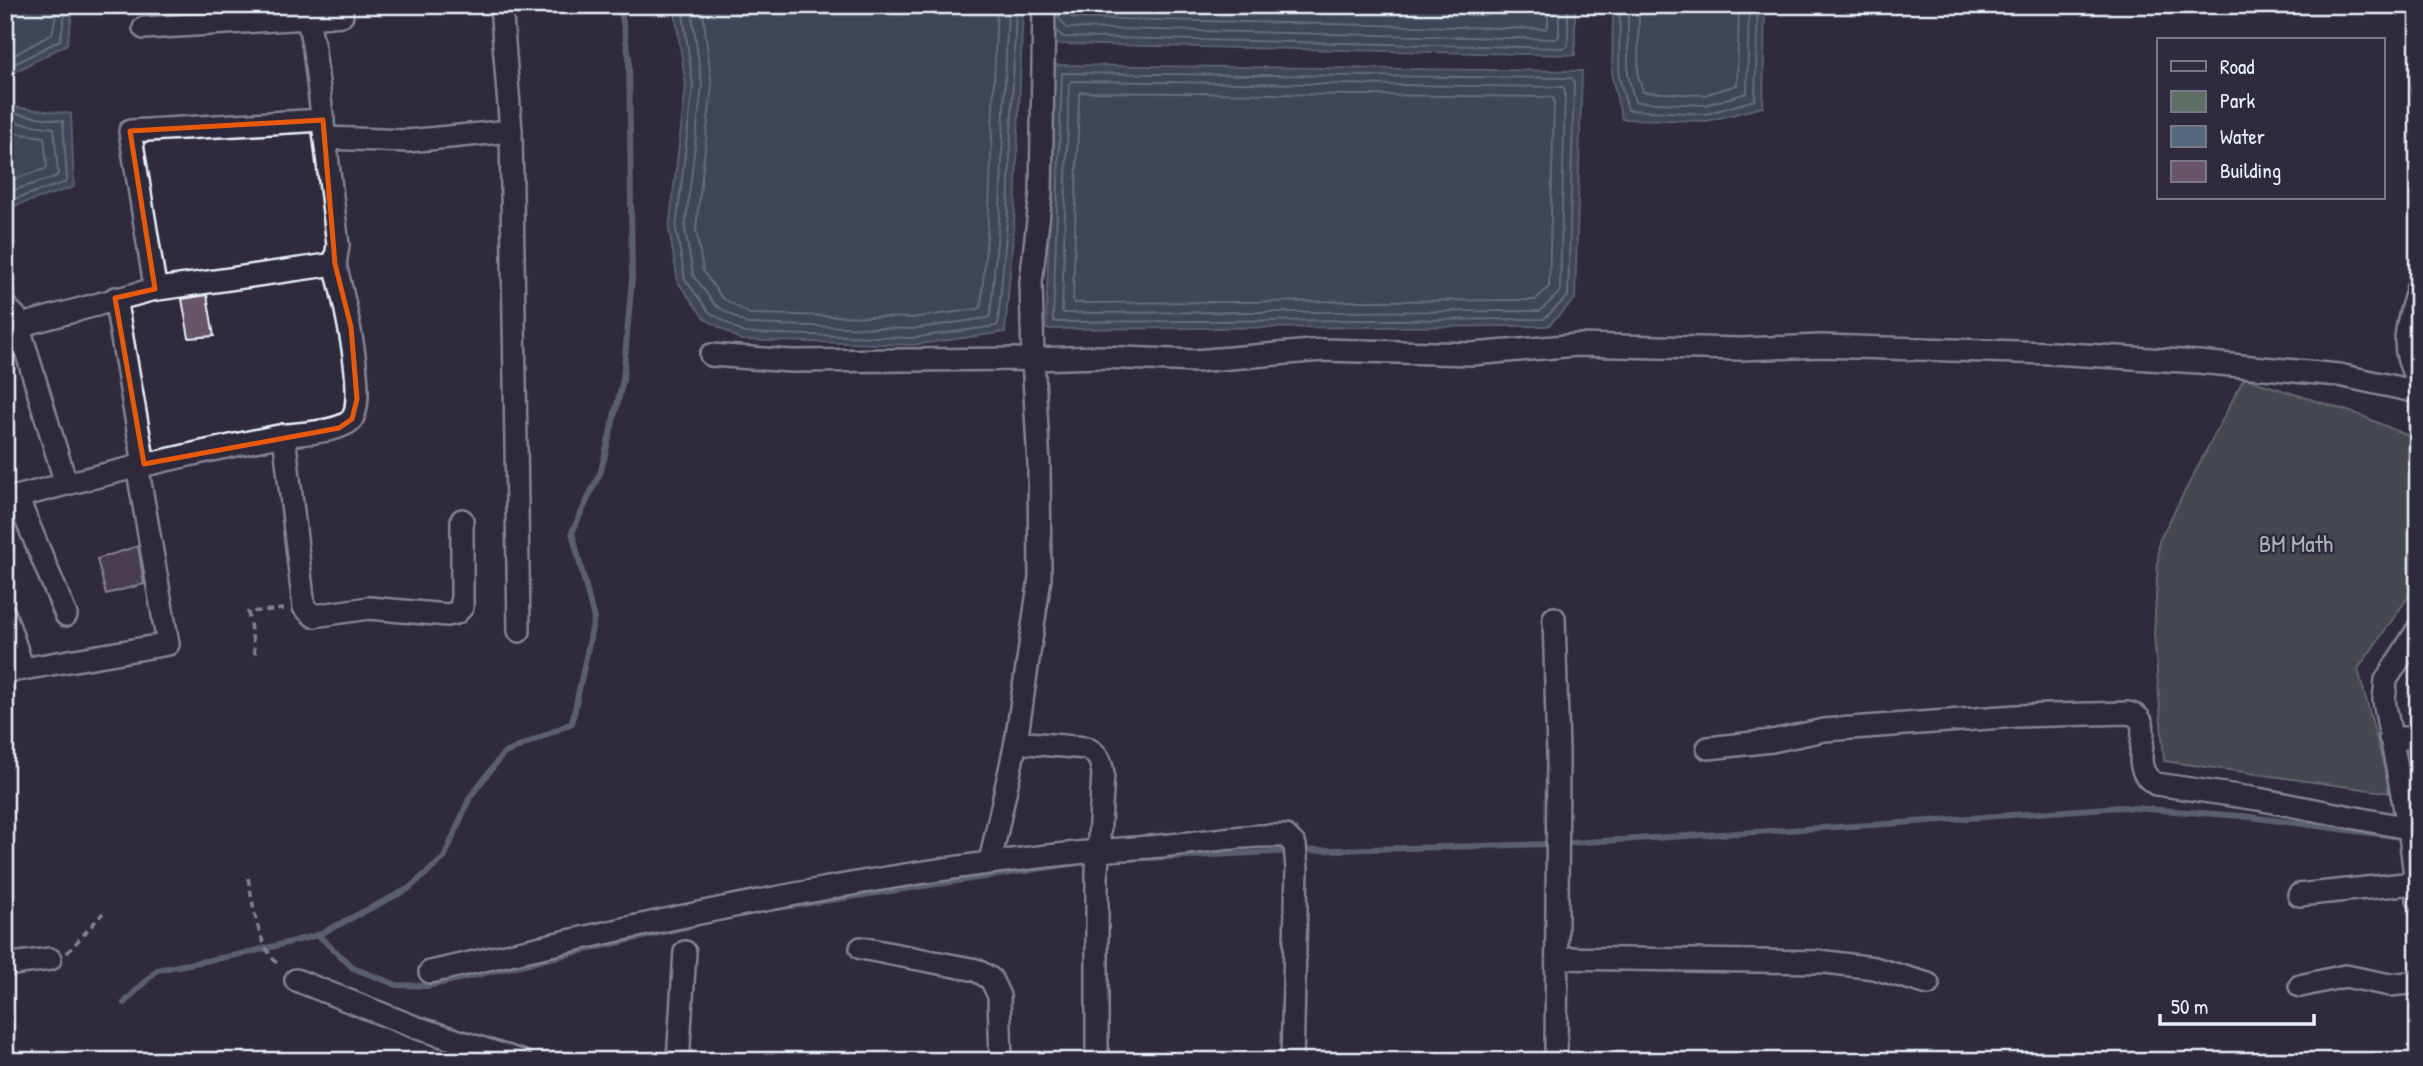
<svg xmlns="http://www.w3.org/2000/svg" width="2423" height="1066" font-family="'Patrick Hand',sans-serif">
<style>
.green{fill:#5e6f66;stroke:#a3b0af;stroke-width:2}
.water{fill:#53687e;stroke:#8f9faf;stroke-width:2}
.lines{fill:none;stroke-linecap:round;stroke-linejoin:round}
.shore{stroke:#acbac7;stroke-width:2}
.stream{stroke:#8f9faf;stroke-width:6}
.building{fill:#6a5468;stroke:#e8f1f8;stroke-width:2}
.minor-casing{stroke:#e8f1f8;stroke-width:26}
.path{stroke:#e8f1f8;stroke-width:3.5;stroke-dasharray:7 5;stroke-linecap:butt}
.minor{stroke:#2f2a3d;stroke-width:21}
.marked{fill:none;stroke:#e8590c;stroke-width:5;stroke-linejoin:round}
.labels{text-anchor:middle;dominant-baseline:central;stroke-width:5;stroke-linejoin:round;paint-order:stroke}
.park-label{font-size:24px;fill:#aab6b6;stroke:#2f2a3d}
</style>
<rect width="100%" height="100%" fill="#2f2a3d"/>
<filter id="ink" filterUnits="userSpaceOnUse"><feTurbulence type="fractalNoise" baseFrequency=".0143" numOctaves="2"/><feDisplacementMap in="SourceGraphic" scale="14" xChannelSelector="R" yChannelSelector="G"/><feConvolveMatrix kernelMatrix="1 2 1 2 8 2 1 2 1" color-interpolation-filters="sRGB"/></filter>
<g filter="url(#ink)">
<polygon class="green" points="2244,378 2360,415 2418,440 2418,583 2358,669 2391,793 2164,761 2154,634 2159,541"/>
<g class="water">
<polygon points="5,5 74,5 67,44 5,77"/>
<polygon points="674,5 1023,5 1015,212 1005,332 913,345 741,340 704,318 678,282 669,229 686,86"/>
<polygon points="1043,5 1575,5 1575,55 1057,44 1042,23"/>
<polygon points="1613,5 1765,5 1763,107 1707,121 1622,119 1612,78"/>
<polygon points="1054,65 1582,71 1575,299 1548,326 1046,329"/>
<polygon points="5,106 71,114 74,187 5,209"/>
</g>
<g class="lines">
<g class="shore">
<polyline points="682,5 693,86 676,229 685,279 709,312 744,333 912,338 996,326 998,324 1008,211 1016,5"/>
<polyline points="691,5 702,86 685,229 693,275 715,305 747,324 912,329 987,318 990,316 1000,211 1008,5"/>
<polyline points="702,5 712,86 696,229 703,271 722,298 750,314 911,318 978,309 981,307 989,210 997,5"/>
<polyline points="1059,5 1059,18 1067,28 1556,39 1559,36 1559,5"/>
<polyline points="1069,5 1069,15 1073,18 1545,29 1548,26 1548,5"/>
<polyline points="1620,5 1619,77 1628,110 1706,114 1755,100 1758,5"/>
<polyline points="1628,5 1628,76 1635,102 1705,105 1747,93 1749,5"/>
<polyline points="1639,5 1638,75 1643,92 1704,95 1737,85 1739,5"/>
<polyline points="1056,30 1063,37 1565,48 1568,45 1568,5"/>
<polyline points="5,60 52,34 58,5"/>
<polyline points="5,69 60,40 67,5"/>
<polygon points="1062,73 1572,78 1574,82 1568,296 1544,319 1055,322 1053,319"/>
<polygon points="1071,81 1563,87 1565,90 1560,292 1540,311 1064,313 1062,310 1069,84"/>
<polygon points="1081,92 1552,97 1554,101 1549,287 1535,300 1075,303 1073,299 1079,95"/>
<polyline points="5,112 63,121 67,180 64,183 5,202"/>
<polyline points="5,121 54,128 58,174 55,177 5,193"/>
<polyline points="5,132 44,137 47,166 45,169 5,182"/>
</g>
<g class="stream">
<polyline points="1127,859 1296,851 1551,844 1887,824 2120,807 2242,816 2401,837"/>
<polyline points="777,908 1078,863"/>
<polyline points="318,935 353,968 397,985 428,986 695,925"/>
<polyline points="124,1003 157,970 247,953 318,935 408,889 444,858 470,797 503,754 572,723 594,619 572,532 601,471 623,380 632,278 629,57 620,5"/>
</g>
</g>
<g class="building">
<polygon points="207,295 214,336 189,338 182,299"/>
<polygon points="138,546 144,584 106,594 97,559"/>
</g>
<g class="lines">
<defs>
<g id="minor">
<polyline points="501,5 511,131 519,631"/>
<polyline points="1044,5 1041,194 1031,282 1033,359 1101,357 1195,361 1323,350 1472,354 1577,345 1740,349 1821,346 2052,353 2198,362 2339,375 2418,392"/>
<polyline points="308,18 342,15 341,5"/>
<polyline points="144,28 308,18 314,50 338,245 335,264 151,290"/>
<polyline points="325,138 408,141 511,131"/>
<path d="M2418,287C2408,323 2397,346 2418,381"/>
<polyline points="115,298 144,464"/>
<polyline points="5,306 16,317 66,484"/>
<polyline points="18,326 151,290 154,280 130,131 323,120"/>
<polyline points="711,355 791,361 1033,359 1039,465 1040,578 1016,742 990,862"/>
<polyline points="284,435 304,607 314,616 369,608 447,615 456,613 462,607 462,520"/>
<polyline points="17,497 66,615"/>
<path d="M5,500C94,476 184,455 274,437C294,433 337,434 351,420C369,400 342,291 335,264"/>
<polyline points="5,615 23,669"/>
<polyline points="1554,618 1558,753 1556,1061"/>
<polyline points="2418,629 2386,680 2384,701 2410,835 2418,899"/>
<polyline points="5,672 168,644 137,465"/>
<polyline points="2390,738 2418,738"/>
<path d="M1016,742L1086,748C1099,754 1101,761 1103,774L1097,871V1061"/>
<path d="M1708,748L1772,741L1824,730L2016,716L2128,713C2163,720 2121,765 2156,784L2258,799L2408,828"/>
<polyline points="2299,895 2414,883"/>
<polyline points="861,948 976,970 991,979 999,996 1001,1061"/>
<polyline points="1558,958 1826,962 1874,968 1928,984"/>
<polyline points="5,965 50,959"/>
<path d="M430,972C667,919 906,863 1149,847C1193,844 1242,834 1286,836L1295,845L1297,869L1292,1061"/>
<polyline points="296,980 415,1027 521,1061"/>
<polyline points="2300,986 2345,976 2390,985 2418,982"/>
<polyline points="678,1061 685,952"/>
</g>
</defs>
<use href="#minor" class="minor-casing"/>
<g class="path">
<polyline points="255,654 248,612 284,609"/>
<path d="M248,878C254,906 257,947 280,966"/>
<polyline points="67,953 103,913"/>
</g>
<use href="#minor" class="minor"/>
</g>
</g>
<path d="M0 0H2423V1066H0ZM323,120L335,264L351,327L357,399L352,419L339,428L144,464L115,298L155,289L130,131Z" fill="#2f2a3d" fill-opacity=".55" fill-rule="evenodd"/>
<path class="marked" d="M323,120L335,264L351,327L357,399L352,419L339,428L144,464L115,298L155,289L130,131Z"/>
<g class="labels">
<g class="park-label">
<text x="2296" y="543">BM Math</text>
</g>
</g>
<rect width="2423" height="1066" fill="none" stroke="#2f2a3d" stroke-width="28"/>
<rect x="14" y="14" width="2395" height="1038" fill="none" stroke="#e8f1f8" stroke-width="2.5" filter="url(#ink)"/>
<rect x="2157" y="38" width="228" height="161" fill="#2f2a3d" stroke="#797a88" stroke-width="2"/>
<rect x="2171" y="61" width="35" height="10" fill="#2f2a3d" stroke="#797a88" stroke-width="2"/>
<text x="2220" y="74" font-size="21" fill="#e8f1f8">Road</text>
<rect x="2171" y="91" width="35" height="21" fill="#5e6f66" stroke="#797a88" stroke-width="2"/>
<text x="2220" y="108" font-size="21" fill="#e8f1f8">Park</text>
<rect x="2171" y="126" width="35" height="21" fill="#53687e" stroke="#797a88" stroke-width="2"/>
<text x="2220" y="144" font-size="21" fill="#e8f1f8">Water</text>
<rect x="2171" y="161" width="35" height="21" fill="#6a5468" stroke="#797a88" stroke-width="2"/>
<text x="2220" y="178" font-size="21" fill="#e8f1f8">Building</text>
<path d="M2160 1014v10h154v-10" fill="none" stroke="#e8f1f8" stroke-width="3.5"/>
<text x="2171" y="1014" font-size="21" fill="#e8f1f8" stroke="#2f2a3d" stroke-width="5" paint-order="stroke">50 m</text>
</svg>
